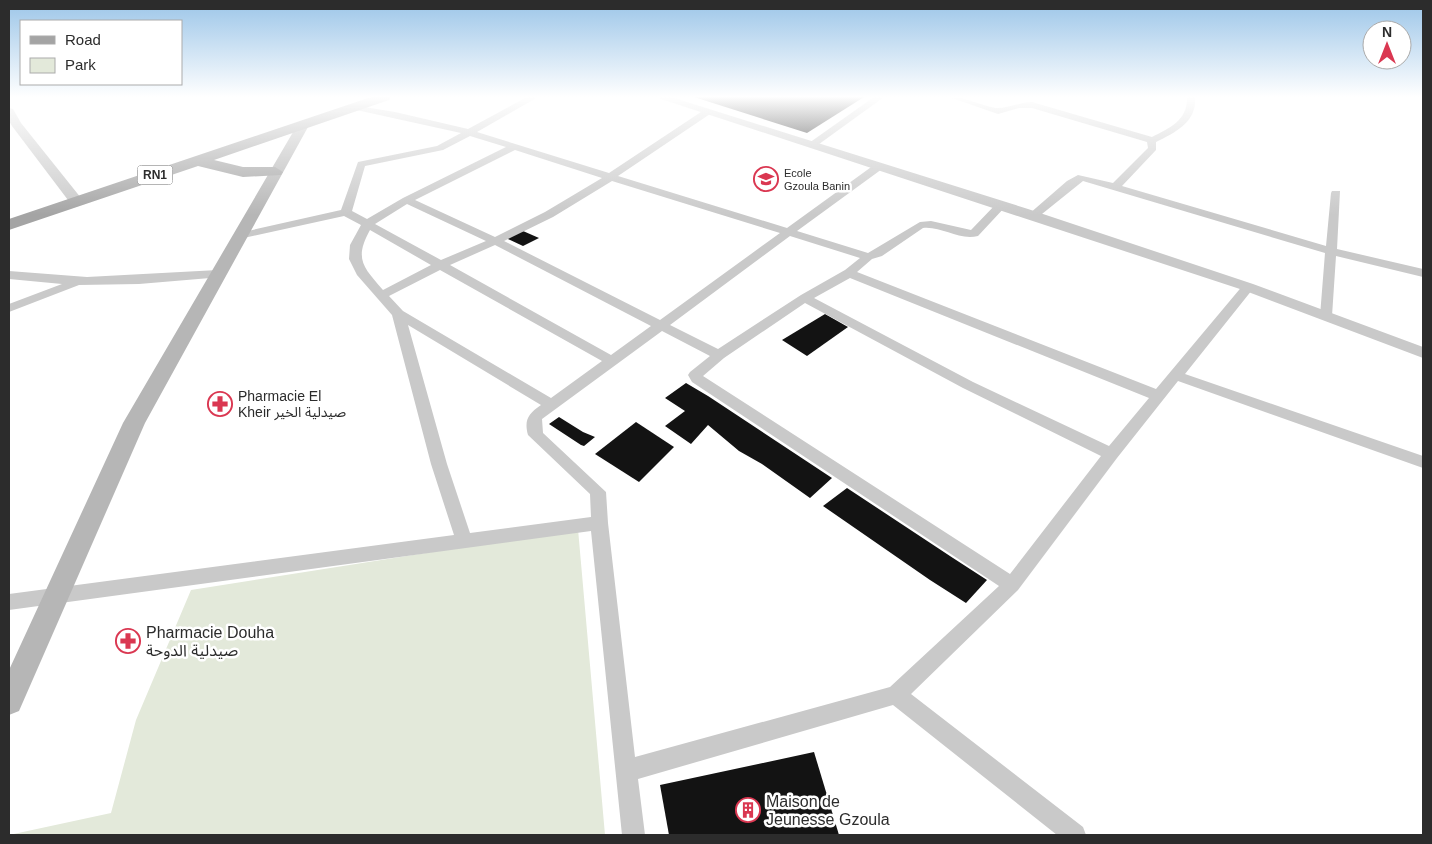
<svg xmlns="http://www.w3.org/2000/svg" width="1432" height="844" font-family="Arial,'Noto Sans Arabic',sans-serif">
<style>
.green{fill:#e3e9da}
.building{fill:#131313}
.lines{fill:none;stroke-linecap:round;stroke-linejoin:round}
.minor{fill:#c9c9c9;fill-rule:evenodd}
.tertiary{fill:#c9c9c9;fill-rule:evenodd}
.secondary{fill:#b6b6b6;fill-rule:evenodd}
.primary{fill:#a4a4a4;fill-rule:evenodd}
.labels{text-anchor:middle;dominant-baseline:central;stroke-width:5;stroke-linejoin:round;paint-order:stroke}
.far-poi-label{font-size:11px;fill:#2c2c2c;stroke:#fff;text-anchor:start}
.shield{fill:#fff;stroke:#6b6b6b;stroke-width:1}
.shield-label{font-size:12px;font-weight:bold;fill:#2c2c2c}
.poi-label{font-size:14px;fill:#2c2c2c;stroke:#fff;text-anchor:start}
.near-poi-label{font-size:16px;fill:#2c2c2c;stroke:#fff;text-anchor:start}
</style>
<rect width="100%" height="100%" fill="#fff"/>
<polygon class="green" points="578,529 605,835 9,835 111,813 136,720 191,590"/>
<g class="building">
<polygon points="694,97 864,97 807,133"/>
<polygon points="523,231 539,238 523,246 506,238"/>
<polygon points="825,314 848,327 807,356 782,340"/>
<polygon points="686,383 708,396 832,478 810,498 762,464 739,451 708,425 691,444 665,426 685,411 665,398"/>
<polygon points="559,417 583,432 595,437 584,446 581,445 549,424"/>
<polygon points="636,422 674,447 639,482 595,454"/>
<polygon points="847,488 953,558 987,580 966,603 930,580 823,506"/>
<polygon points="814,752 839,835 669,835 660,785"/>
</g>
<g class="lines">
<g class="minor">
<path d="M527,97H538L477,132L609,173L704,110H710V114L618,176L787,228L874,165H882V169L797,231L868,253L920,222L931,221L971,230L997,203H1005V207L978,236C959,241 942,226 923,228L882,256L872,259L857,272L1156,389L1244,284H1252L1254,287L1252,290L1185,374L1423,456V468L1178,381L1117,458L1018,590L911,694L1083,827L1086,835H1057L893,705L638,779L645,835H622L591,531L9,610V594L454,535L431,464L392,315L357,275L349,259L350,245L361,225L344,216L239,239L233,236L239,233L341,210L358,162L437,146L461,133L352,109V105L395,112L468,129ZM470,136L506,147L403,198L367,219L352,211L365,166L443,150ZM515,150L602,178L545,212L495,237L415,200ZM612,181L780,233L660,320L504,241L553,217ZM407,204L486,241L441,260L375,224ZM370,230L431,265L383,290C363,267 354,259 370,230ZM790,236L860,258L845,270L801,295L718,349L670,325ZM495,245L651,326L611,355L450,265ZM440,270L602,361L551,398L403,311L389,296ZM850,278L1149,398L1109,446L973,382L814,298ZM805,303L963,388L1101,456L1010,574L703,376L724,358ZM408,325L541,405C528,414 524,420 528,435L590,494L591,517L470,533L447,464ZM662,331L710,356L690,372L688,375L692,382L999,586L890,687L635,757L608,523L606,492L543,433L542,419Z"/>
<polygon points="874,97 884,97 815,147 809,147 809,143"/>
<path d="M949,97C966,97 979,105 996,108C1005,109 1021,102 1032,102L1152,137C1170,128 1188,120 1187,97H1195C1197,122 1176,132 1156,142V150L1122,186L1326,246L1331,193L1332,191H1340L1337,249L1423,269V277L1336,256L1332,316L1326,320L1320,316L1325,253L1083,181L1037,218H1029V214L1067,181L1078,175L1113,183L1148,148L1147,142L1032,108H1019L998,114Z"/>
<polygon points="218,270 222,271 224,274 222,277 139,284 79,285 9,312 9,304 62,284 9,279 9,271 87,277"/>
</g>
<g class="tertiary">
<polygon points="655,97 671,97 1028,209 1253,284 1423,347 1423,358 1243,290"/>
<polygon points="9,108 13,109 21,123 81,198 83,201 81,204 71,204 12,126 9,121"/>
</g>
<polygon class="secondary" points="302,123 308,127 145,423 19,711 9,715 9,670 123,423 296,127"/>
<polygon class="primary" points="371,97 391,97 389,100 214,160 243,167 275,167 283,172 281,175 243,177 198,166 9,230 9,219"/>
</g>
<linearGradient id="sky" x2="0" y2="1"><stop stop-color="#9bc5e8"/><stop offset="0.45" stop-color="#fff"/><stop offset="1" stop-color="#fff" stop-opacity="0"/></linearGradient>
<rect width="1432" height="215" fill="url(#sky)"/>
<defs>
<symbol id="school-ring" viewBox="-11 -11 22 22"><circle r="9.5" fill="#fff" stroke="#da3751" stroke-width="1.5"/><path d="M0-5L7-2L0 1L-7-2ZM-4 1L0 2.5L4 1V4Q0 6-4 4Z" fill="#da3751"/></symbol>
<symbol id="pharmacy-ring" viewBox="-11 -11 22 22"><circle r="9.5" fill="#fff" stroke="#da3751" stroke-width="1.5"/><path d="M-2-6h4v4h4v4h-4v4h-4v-4h-4v-4h4Z" fill="#da3751"/></symbol>
<symbol id="building-ring" viewBox="-11 -11 22 22"><circle r="9.5" fill="#fff" stroke="#da3751" stroke-width="1.5"/><path d="M-4-6H4V6H1V3H-1V6H-4ZM-2.5-4.3h1.7v1.8h-1.7ZM.8-4.3h1.7v1.8H.8ZM-2.5-1h1.7V.8h-1.7ZM.8-1h1.7V.8H.8Z" fill="#da3751"/></symbol>
</defs>
<g fill-rule="evenodd">
<use href="#school-ring" x="752" y="165" width="28" height="28"/>
<use href="#pharmacy-ring" x="206" y="390" width="28" height="28"/>
<use href="#pharmacy-ring" x="114" y="627" width="28" height="28"/>
<use href="#building-ring" x="734" y="796" width="28" height="28"/>
</g>
<g class="labels">
<g class="far-poi-label">
<text x="784" y="173">Ecole<tspan x="784" dy="13">Gzoula Banin</tspan></text>
</g>
<rect class="shield" x="137.5" y="165.5" width="35" height="19" rx="4"/>
<g class="shield-label">
<text x="155" y="175">RN1</text>
</g>
<g class="poi-label">
<text x="238" y="396">Pharmacie El<tspan x="238" dy="16">Kheir صيدلية الخير</tspan></text>
</g>
<g class="near-poi-label">
<text x="146" y="632">Pharmacie Douha<tspan x="146" dy="18">صيدلية الدوحة</tspan></text>
<text x="766" y="801">Maison de<tspan x="766" dy="18">Jeunesse Gzoula</tspan></text>
</g>
</g>
<rect width="1432" height="844" fill="none" stroke="#2c2c2c" stroke-width="20"/>
<rect x="20" y="20" width="162" height="65" fill="#ffffff" stroke="#ababab"/>
<rect x="30" y="36" width="25" height="8" fill="#a4a4a4" stroke="#ababab"/>
<text x="65" y="45" font-size="15" fill="#2c2c2c">Road</text>
<rect x="30" y="58" width="25" height="15" fill="#e3e9da" stroke="#ababab"/>
<text x="65" y="70" font-size="15" fill="#2c2c2c">Park</text>
<g transform="translate(1387 45)"><circle r="24" fill="#ffffff" stroke="#ababab"/>
<path d="M0-4L9 19L0 12L-9 19Z" fill="#da3751"/>
<text y="-8" font-size="14" font-weight="bold" text-anchor="middle" fill="#2c2c2c">N</text>
</g>
</svg>
